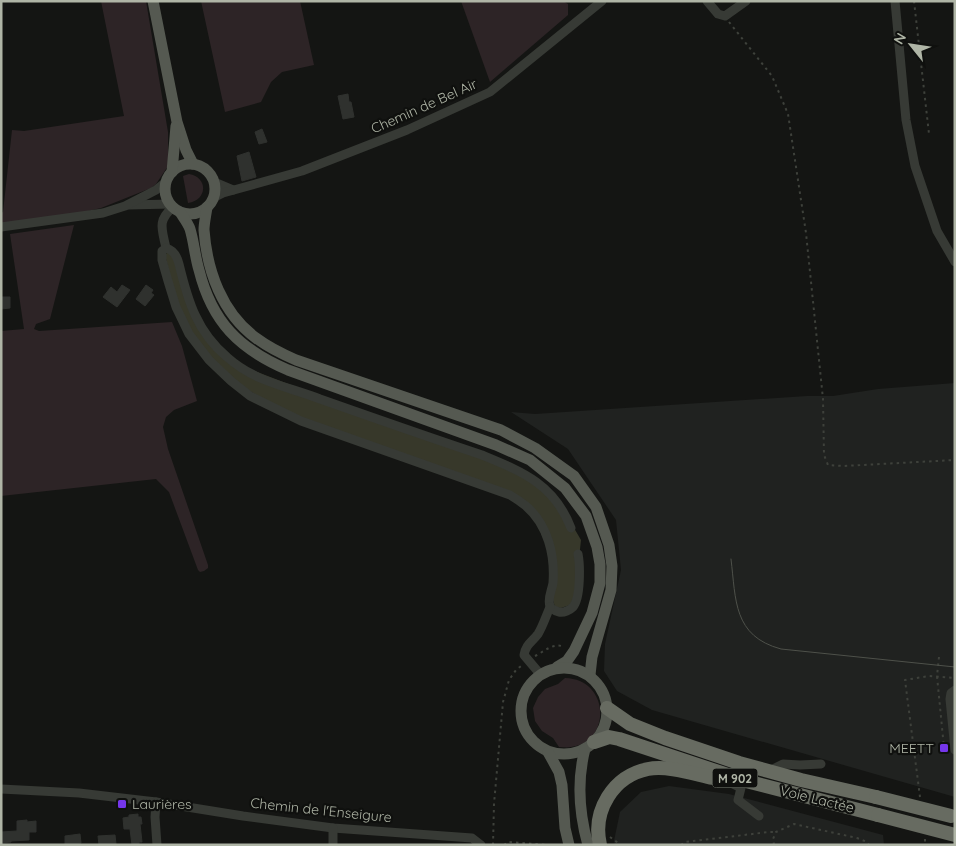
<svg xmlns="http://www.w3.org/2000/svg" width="956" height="846" font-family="Quicksand,sans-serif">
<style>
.built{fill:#202220}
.green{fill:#2d2426}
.water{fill:#37382a}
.building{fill:#2f312e;stroke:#2f312e}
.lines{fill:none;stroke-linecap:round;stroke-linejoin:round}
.path{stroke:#3e413b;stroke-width:2;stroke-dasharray:2.5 4;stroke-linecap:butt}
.minor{stroke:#373a35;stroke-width:9}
.major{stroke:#555951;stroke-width:11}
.highway{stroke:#676b61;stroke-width:14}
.tram{stroke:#4e514a;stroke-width:1}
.highway-bridge{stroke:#676b61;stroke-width:14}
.poi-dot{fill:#7536ea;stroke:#0f100e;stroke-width:2}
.labels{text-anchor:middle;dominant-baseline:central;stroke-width:4.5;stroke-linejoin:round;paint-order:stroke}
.shield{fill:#0f100e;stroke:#7f8478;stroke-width:1}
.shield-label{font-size:12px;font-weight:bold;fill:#afb5a6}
.street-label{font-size:14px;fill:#afb5a6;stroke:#0f100e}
.poi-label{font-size:14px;fill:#afb5a6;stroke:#0f100e;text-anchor:end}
</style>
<rect width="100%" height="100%" fill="#141513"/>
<g class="built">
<polygon points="955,383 955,797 652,710 617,691 604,671 605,644 621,570 616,520 568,449 511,412 535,414 807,396 833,396 878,389"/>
<polygon points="669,786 729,794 883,835 884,845 615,845 614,841 620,812 641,792"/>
</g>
<g class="green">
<polygon points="101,1 146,1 168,132 168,166 156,184 151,188 101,208 67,216 1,225 1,213 3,212 12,130 24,131 124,116"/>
<polygon points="201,1 300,1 314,65 282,72 271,82 261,102 225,112"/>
<polygon points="461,1 563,1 568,4 568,15 490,82"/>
<path d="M189,174C208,177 208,200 188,203L183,176Z"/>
<polygon points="74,225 50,319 36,324 34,329 39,331 172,322 182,346 197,401 174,410 166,417 163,427 168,449 208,565 208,568 204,571 200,572 198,570 169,492 156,479 1,496 1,331 24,329 10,234"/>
<path d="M565,678C610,679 612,742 571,747C567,748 563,747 559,747L553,738L542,731L535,721L533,708L538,697L545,689L558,684Z"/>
</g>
<polygon class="water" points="167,253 172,253 181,285 226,360 486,460 537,484 574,528 581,540 575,596 570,605 561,608 555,607 553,600 557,568 528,505 280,409 243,387 216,364 192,333 176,299 165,255"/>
<g class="building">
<polygon points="348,94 349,102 351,102 354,117 343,119 338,96"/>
<polygon points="262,129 267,142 259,144 255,132"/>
<polygon points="249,152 256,177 242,181 237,156"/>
<polygon points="122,285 130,290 117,307 103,297 111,287 117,292"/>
<polygon points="146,285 153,290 151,293 154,295 145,306 136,299"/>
<polygon points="1,297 10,297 10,308 1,309"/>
<polygon points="138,814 138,817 141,817 142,824 140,824 142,842 139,842 139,845 132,845 130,829 124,829 123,818 129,817 129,815"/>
<polygon points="27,820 27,822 36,821 36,832 29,832 29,840 11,841 11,842 1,843 1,832 17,831 17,821"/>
<polygon points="80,834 81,843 77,845 65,845 65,836"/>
<polygon points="115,835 116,844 99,845 98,836"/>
</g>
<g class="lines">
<g class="path">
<polyline points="914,1 929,134"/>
<polyline points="729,22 772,76 788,114 806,233 823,399 824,455 828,465 844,466 955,460"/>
<path d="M535,656C545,651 554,642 564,647"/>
<polyline points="939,657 937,676 944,748"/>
<polyline points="920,797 905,680 929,676 955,678"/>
<polyline points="610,837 621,845"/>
<polyline points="925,839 925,845"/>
<polyline points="493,845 494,804 503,702 509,680 516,670 521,666"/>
<polyline points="504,845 508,842 548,845"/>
<polyline points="681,845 685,842 769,832 776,832"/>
<polyline points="774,845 773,839 776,832 794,824 857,838 867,842 869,845"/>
</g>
<g class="minor">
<polyline points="707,1 718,14 725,16 746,1"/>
<polyline points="895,1 906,120 915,166 937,231 955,262"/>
<polyline points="214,182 233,190"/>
<polyline points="213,198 223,193 302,171 407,130 490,92 602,1"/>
<polyline points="128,205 171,204"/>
<polyline points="1,227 103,213 125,206 156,190 167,181"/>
<path d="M166,248C162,229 157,221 173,207"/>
<path d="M571,528C554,484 523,472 482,455C428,437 374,418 320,399C286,386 255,382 227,357C197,332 188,301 179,264C177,256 174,250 166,248L162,251V260L168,281L176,307L189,334L209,360L231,381L250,396L301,421L510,495C515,498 521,502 526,506C548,525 555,555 553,583C552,590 547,599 550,606C551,609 556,611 559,612C564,613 570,610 573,607C581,598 580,564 578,554"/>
<path d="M540,674L524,655C526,644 532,642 538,634C543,626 546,616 550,607"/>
<polyline points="955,690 951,693 950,699 955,750"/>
<polyline points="769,771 783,764 800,765 821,764"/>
<polyline points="733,784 741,788 738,800 759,816"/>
<polyline points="1,789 79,793 156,802 243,816 333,828 472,838 481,845"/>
<polyline points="156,802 155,817 157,845"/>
<polyline points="333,828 333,845"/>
</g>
<g class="major">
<polyline points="153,1 177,122 186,150 193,164"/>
<circle cx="190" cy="189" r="25"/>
<polyline points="172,172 176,126"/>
<path d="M207,207C206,215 204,223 204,230C207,271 222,313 256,338C268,347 282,354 296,360L501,430L535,448L574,476L596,507L609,545L612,566L611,590L592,657L590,675"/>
<path d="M180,212C183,217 188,223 190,229C194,242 195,257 199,270C212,322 239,349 288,370L496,445L530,460L565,488L586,516L597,547L600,564V583L592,613L574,651L567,661L557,667"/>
<circle cx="564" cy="711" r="43"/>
<path d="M585,749C577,780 579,813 588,845"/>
<polyline points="548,752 559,772 562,785 565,828 569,845"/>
</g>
<g class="highway">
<polyline points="607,708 630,724 665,738 739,763 801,780 876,797"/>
<polyline points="594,742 609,737 619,739 746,781 878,815"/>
<path d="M600,845C592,811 613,776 648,769C667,765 694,774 713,778"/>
</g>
<path class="tram" d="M731,559C736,600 733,636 781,649L955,667"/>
<g class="highway-bridge">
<polyline points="876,797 951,816"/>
<polyline points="878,815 955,835"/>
</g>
</g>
<g class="poi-dot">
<rect x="939" y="743" width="10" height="10" rx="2.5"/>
<rect x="117" y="799" width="10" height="10" rx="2.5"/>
</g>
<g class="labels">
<rect class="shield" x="712.5" y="768.5" width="45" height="19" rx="4"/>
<g class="shield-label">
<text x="735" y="778">M 902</text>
</g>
<g class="street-label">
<text transform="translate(424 106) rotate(-24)">Chemin de Bel Air</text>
<text transform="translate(817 799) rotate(14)">Voie Lactée</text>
<text transform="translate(321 810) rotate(6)">Chemin de l'Enseigure</text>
</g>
<g class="poi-label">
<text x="934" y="748">MEETT</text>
<text x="132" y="804" text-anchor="start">Laurières</text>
</g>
</g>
<rect width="956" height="846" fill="none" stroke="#afb5a6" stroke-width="5"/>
<g transform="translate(911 45) rotate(300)" stroke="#0f100e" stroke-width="4" paint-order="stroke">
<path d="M0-4L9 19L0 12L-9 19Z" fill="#afb5a6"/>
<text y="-8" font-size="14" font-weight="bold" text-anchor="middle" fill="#afb5a6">N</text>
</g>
</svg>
